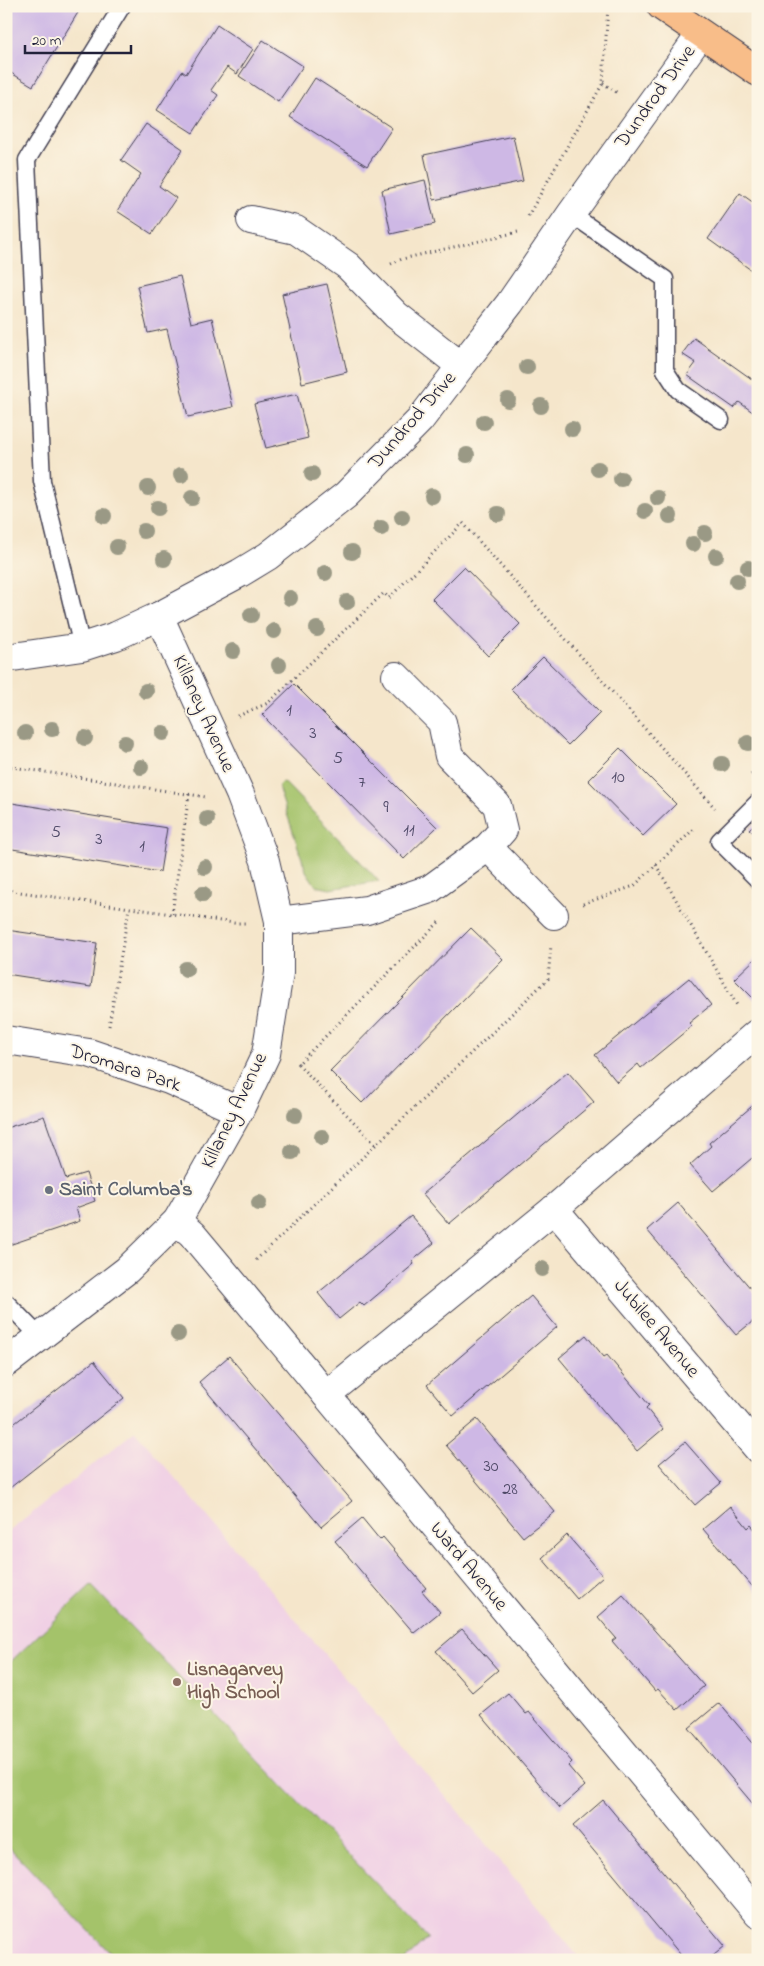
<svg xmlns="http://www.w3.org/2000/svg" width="764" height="1966" font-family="'Indie Flower',sans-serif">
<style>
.built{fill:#f0d0e5}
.green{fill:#a4c36b;stroke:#637253}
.building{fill:#ceb8e5}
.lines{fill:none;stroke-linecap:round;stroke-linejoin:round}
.service-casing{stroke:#423f51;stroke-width:19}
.minor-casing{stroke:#423f51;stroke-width:30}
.trunk-casing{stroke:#423f51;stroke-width:30}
.path{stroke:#423f51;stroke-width:3;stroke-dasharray:1 4;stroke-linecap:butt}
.service{stroke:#fff;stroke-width:16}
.minor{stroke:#fff;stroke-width:28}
.trunk{stroke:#f8bd89;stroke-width:28}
.tree{fill:#9a9985}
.worship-dot{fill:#6b7280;stroke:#fcf5e5;stroke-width:2}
.education-dot{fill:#8d6e63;stroke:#fcf5e5;stroke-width:2}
.labels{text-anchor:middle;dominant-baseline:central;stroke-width:4;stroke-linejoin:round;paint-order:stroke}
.number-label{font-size:18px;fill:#4d4866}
.street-label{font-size:20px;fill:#22223b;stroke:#fcf5e5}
.worship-label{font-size:20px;font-weight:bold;fill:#5b616d;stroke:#fcf5e5;text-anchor:start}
.education-label{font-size:20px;font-weight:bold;fill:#785e54;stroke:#fcf5e5;text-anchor:start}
</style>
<rect width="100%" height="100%" fill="#fcf5e5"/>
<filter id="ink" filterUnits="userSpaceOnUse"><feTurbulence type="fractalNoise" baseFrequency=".02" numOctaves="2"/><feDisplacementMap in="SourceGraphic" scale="10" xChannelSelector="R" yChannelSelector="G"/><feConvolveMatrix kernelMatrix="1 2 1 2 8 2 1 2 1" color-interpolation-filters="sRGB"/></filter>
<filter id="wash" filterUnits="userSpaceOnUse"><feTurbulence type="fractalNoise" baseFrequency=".0096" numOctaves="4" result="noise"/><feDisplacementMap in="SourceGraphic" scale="20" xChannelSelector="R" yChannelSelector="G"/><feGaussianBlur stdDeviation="1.12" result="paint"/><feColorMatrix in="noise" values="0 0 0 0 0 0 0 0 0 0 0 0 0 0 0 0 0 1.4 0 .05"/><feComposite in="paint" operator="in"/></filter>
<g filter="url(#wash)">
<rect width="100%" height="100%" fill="#f5e6cb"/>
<polygon class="built" points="135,1431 474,1830 581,1960 6,1960 6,1534"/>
<g class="green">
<polygon points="282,782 285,783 379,881 330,889 316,886 306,871 279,790 279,785"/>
<polygon points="91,1585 428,1938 405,1960 117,1960 6,1844 6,1666"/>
</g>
<g id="blocks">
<g class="building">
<polygon points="6,6 82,6 33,86 6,70"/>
<polygon points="217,25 253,49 237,74 227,67 211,90 218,95 193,133 157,110 182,71 186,74"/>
<polygon points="263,40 303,66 278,102 239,76"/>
<polygon points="315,78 392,128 367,166 290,117"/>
<polygon points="146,124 183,149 159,186 176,198 152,234 117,211 141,174 121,160"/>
<polygon points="513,136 523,181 434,200 424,155"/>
<polygon points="425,180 435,224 391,234 382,190"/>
<polygon points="740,193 758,206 758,275 708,239"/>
<polygon points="180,276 191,323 212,318 233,407 188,417 167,329 148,333 137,286"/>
<polygon points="327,284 347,372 302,383 282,294"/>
<polygon points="694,338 756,382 758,379 758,416 739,402 734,408 687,375 696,363 682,354"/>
<polygon points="297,394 308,438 266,448 254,404"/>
<polygon points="464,567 520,624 488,656 432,599"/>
<polygon points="543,657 600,713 568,745 511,689"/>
<polygon points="294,684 437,827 404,859 262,715"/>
<polygon points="620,748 676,804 643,836 588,780"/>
<polygon points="6,802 167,828 160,872 6,848"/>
<polygon points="758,821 758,837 749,829"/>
<polygon points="471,928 503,959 362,1103 330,1071"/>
<polygon points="6,930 97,943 91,987 6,974"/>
<polygon points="758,956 758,1003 734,979"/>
<polygon points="689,978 711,1005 689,1023 692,1026 641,1068 638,1064 617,1082 595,1055"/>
<polygon points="568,1072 594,1102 449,1224 423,1194"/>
<polygon points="758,1101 758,1153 713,1191 690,1165 711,1146 709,1143"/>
<polygon points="44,1116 66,1179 86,1173 95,1201 76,1208 80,1221 6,1246 6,1128"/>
<polygon points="678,1203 758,1297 758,1317 736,1335 647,1230"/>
<polygon points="411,1216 434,1243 412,1261 414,1264 364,1306 360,1302 339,1319 318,1293"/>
<polygon points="531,1296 557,1327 453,1416 427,1385"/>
<polygon points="586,1335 604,1357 607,1355 649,1405 646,1408 663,1429 637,1451 559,1358"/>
<polygon points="229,1356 352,1501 321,1527 199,1382"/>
<polygon points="94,1361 124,1398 6,1491 6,1430"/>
<polygon points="477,1419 555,1512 523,1537 446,1445"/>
<polygon points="685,1442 721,1483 695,1505 659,1464"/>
<polygon points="730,1506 748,1528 751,1525 758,1533 758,1593 703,1529"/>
<polygon points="362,1518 380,1540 383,1537 426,1588 422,1591 440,1612 414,1633 335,1541"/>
<polygon points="567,1535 603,1576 577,1599 542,1558"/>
<polygon points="623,1595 704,1686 677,1710 658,1689 655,1691 612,1641 616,1638 598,1617"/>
<polygon points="462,1629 498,1670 472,1692 436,1651"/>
<polygon points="508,1693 526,1714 529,1712 572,1762 568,1766 585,1786 560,1808 481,1715"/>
<polygon points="719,1703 758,1749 758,1810 689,1728"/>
<polygon points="603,1800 725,1946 708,1960 685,1960 573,1826"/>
</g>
</g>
</g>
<g filter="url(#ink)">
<use href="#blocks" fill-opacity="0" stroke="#423f51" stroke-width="1"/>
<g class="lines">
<defs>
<g id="service">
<polyline points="571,214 665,279 665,370 678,390 721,420"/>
<polyline points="82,647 42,481 27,160 122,6"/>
<polyline points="758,802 719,841 758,880"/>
<polyline points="6,1302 40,1337"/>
</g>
<g id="minor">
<polyline points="251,220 296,230 348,266 396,315 461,366"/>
<polyline points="6,658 82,647 116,636 159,616 240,573 268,556 346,495 420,420 461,366 510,303 571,214 701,34"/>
<polyline points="488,847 554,915"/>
<polyline points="279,921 367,910 430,889 488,847 503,830 497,805 449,756 442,722 396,676"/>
<polyline points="6,1040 89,1053 169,1080 239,1111"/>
<polyline points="554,1209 758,1449"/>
<polyline points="177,1221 192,1234 233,1283 758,1914"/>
<polyline points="6,1363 127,1270 177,1221 239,1111 266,1054 279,973 279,921 265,861 240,794 159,616"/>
<polyline points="326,1395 554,1209 756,1034"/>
</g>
<polyline id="trunk" points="661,6 758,72"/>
</defs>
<use href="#service" class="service-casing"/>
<use href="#minor" class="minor-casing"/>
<use href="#trunk" class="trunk-casing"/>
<g class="path">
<polyline points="603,83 619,94"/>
<polyline points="528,216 603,83 608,6"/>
<polyline points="391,264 402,259 518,232"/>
<polyline points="238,716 268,703 384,593 389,598 463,523 715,808"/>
<polyline points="6,766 206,797"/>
<polyline points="751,775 758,769"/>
<polyline points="656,865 738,1007"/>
<polyline points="6,890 234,923 246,923"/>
<polyline points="583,904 634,886 694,829"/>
<polyline points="172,914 189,794"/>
<polyline points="109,1026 129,908"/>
<polyline points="297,1063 298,1064 441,920"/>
<polyline points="298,1064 376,1145"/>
<polyline points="256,1260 548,979 551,945"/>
</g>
<use href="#service" class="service"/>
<use href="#minor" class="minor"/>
<use href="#trunk" class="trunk"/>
</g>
<g class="tree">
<circle cx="527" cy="367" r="8"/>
<circle cx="508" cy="400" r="8"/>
<circle cx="541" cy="406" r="8"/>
<circle cx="484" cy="422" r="8"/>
<circle cx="572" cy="429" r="8"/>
<circle cx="467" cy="455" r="8"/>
<circle cx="598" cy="469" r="8"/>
<circle cx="312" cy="474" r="8"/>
<circle cx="181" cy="475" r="8"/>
<circle cx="621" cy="479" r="8"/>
<circle cx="148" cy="488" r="8"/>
<circle cx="432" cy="496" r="8"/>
<circle cx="192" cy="498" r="8"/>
<circle cx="658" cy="498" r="8"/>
<circle cx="158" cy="508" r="8"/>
<circle cx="645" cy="511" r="8"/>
<circle cx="498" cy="514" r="8"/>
<circle cx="104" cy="516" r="8"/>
<circle cx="670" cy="516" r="8"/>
<circle cx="402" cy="517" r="8"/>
<circle cx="381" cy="528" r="8"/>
<circle cx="144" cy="531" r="8"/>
<circle cx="705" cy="533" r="8"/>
<circle cx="693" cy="544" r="8"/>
<circle cx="117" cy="547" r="8"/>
<circle cx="352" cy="552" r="8"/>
<circle cx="716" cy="556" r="8"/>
<circle cx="164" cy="559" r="8"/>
<circle cx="748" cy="568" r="8"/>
<circle cx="325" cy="573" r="8"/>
<circle cx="737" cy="581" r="8"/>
<circle cx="290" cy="598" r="8"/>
<circle cx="347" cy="602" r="8"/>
<circle cx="251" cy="615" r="8"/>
<circle cx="317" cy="629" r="8"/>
<circle cx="274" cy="631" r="8"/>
<circle cx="233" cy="651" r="8"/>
<circle cx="279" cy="665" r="8"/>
<circle cx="146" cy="691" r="8"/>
<circle cx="52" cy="729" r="8"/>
<circle cx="25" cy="733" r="8"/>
<circle cx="163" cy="733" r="8"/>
<circle cx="85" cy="738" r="8"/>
<circle cx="125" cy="743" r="8"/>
<circle cx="748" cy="743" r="8"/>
<circle cx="722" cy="764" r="8"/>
<circle cx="141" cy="767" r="8"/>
<circle cx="207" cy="819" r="8"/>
<circle cx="205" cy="867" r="8"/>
<circle cx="203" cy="894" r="8"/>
<circle cx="186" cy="969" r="8"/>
<circle cx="295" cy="1115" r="8"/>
<circle cx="322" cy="1137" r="8"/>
<circle cx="292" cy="1152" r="8"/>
<circle cx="259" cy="1203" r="8"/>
<circle cx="542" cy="1269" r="8"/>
<circle cx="178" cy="1334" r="8"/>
</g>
</g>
<circle class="worship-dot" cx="49" cy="1190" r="5"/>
<circle class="education-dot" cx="177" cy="1682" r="5"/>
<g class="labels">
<g class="number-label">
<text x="289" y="711">1</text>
<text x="313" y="734">3</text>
<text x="338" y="759">5</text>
<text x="618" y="778">10</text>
<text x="362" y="783">7</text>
<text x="386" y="808">9</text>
<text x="409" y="831">11</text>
<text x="56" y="833">5</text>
<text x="99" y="840">3</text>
<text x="142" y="847">1</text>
<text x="491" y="1467">30</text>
<text x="510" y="1490">28</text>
</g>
<g class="street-label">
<text transform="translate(656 97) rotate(-54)">Dundrod Drive</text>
<text transform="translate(413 421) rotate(-49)">Dundrod Drive</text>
<text transform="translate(203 714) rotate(66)">Killaney Avenue</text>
<text transform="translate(125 1069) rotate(18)">Dromara Park</text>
<text transform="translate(235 1111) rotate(-64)">Killaney Avenue</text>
<text transform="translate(656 1329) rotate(50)">Jubilee Avenue</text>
<text transform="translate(468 1567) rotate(50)">Ward Avenue</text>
</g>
<g class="worship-label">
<text x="59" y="1190">Saint Columba's</text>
</g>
<g class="education-label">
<text x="187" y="1670">Lisnagarvey<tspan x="187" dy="23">High School</tspan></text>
</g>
</g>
<rect width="764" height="1966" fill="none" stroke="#fcf5e5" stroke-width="25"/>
<path d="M25 45v8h106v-8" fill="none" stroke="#22223b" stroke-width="2.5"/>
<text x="32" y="45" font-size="15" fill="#22223b" stroke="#fcf5e5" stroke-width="4" paint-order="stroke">20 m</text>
</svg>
